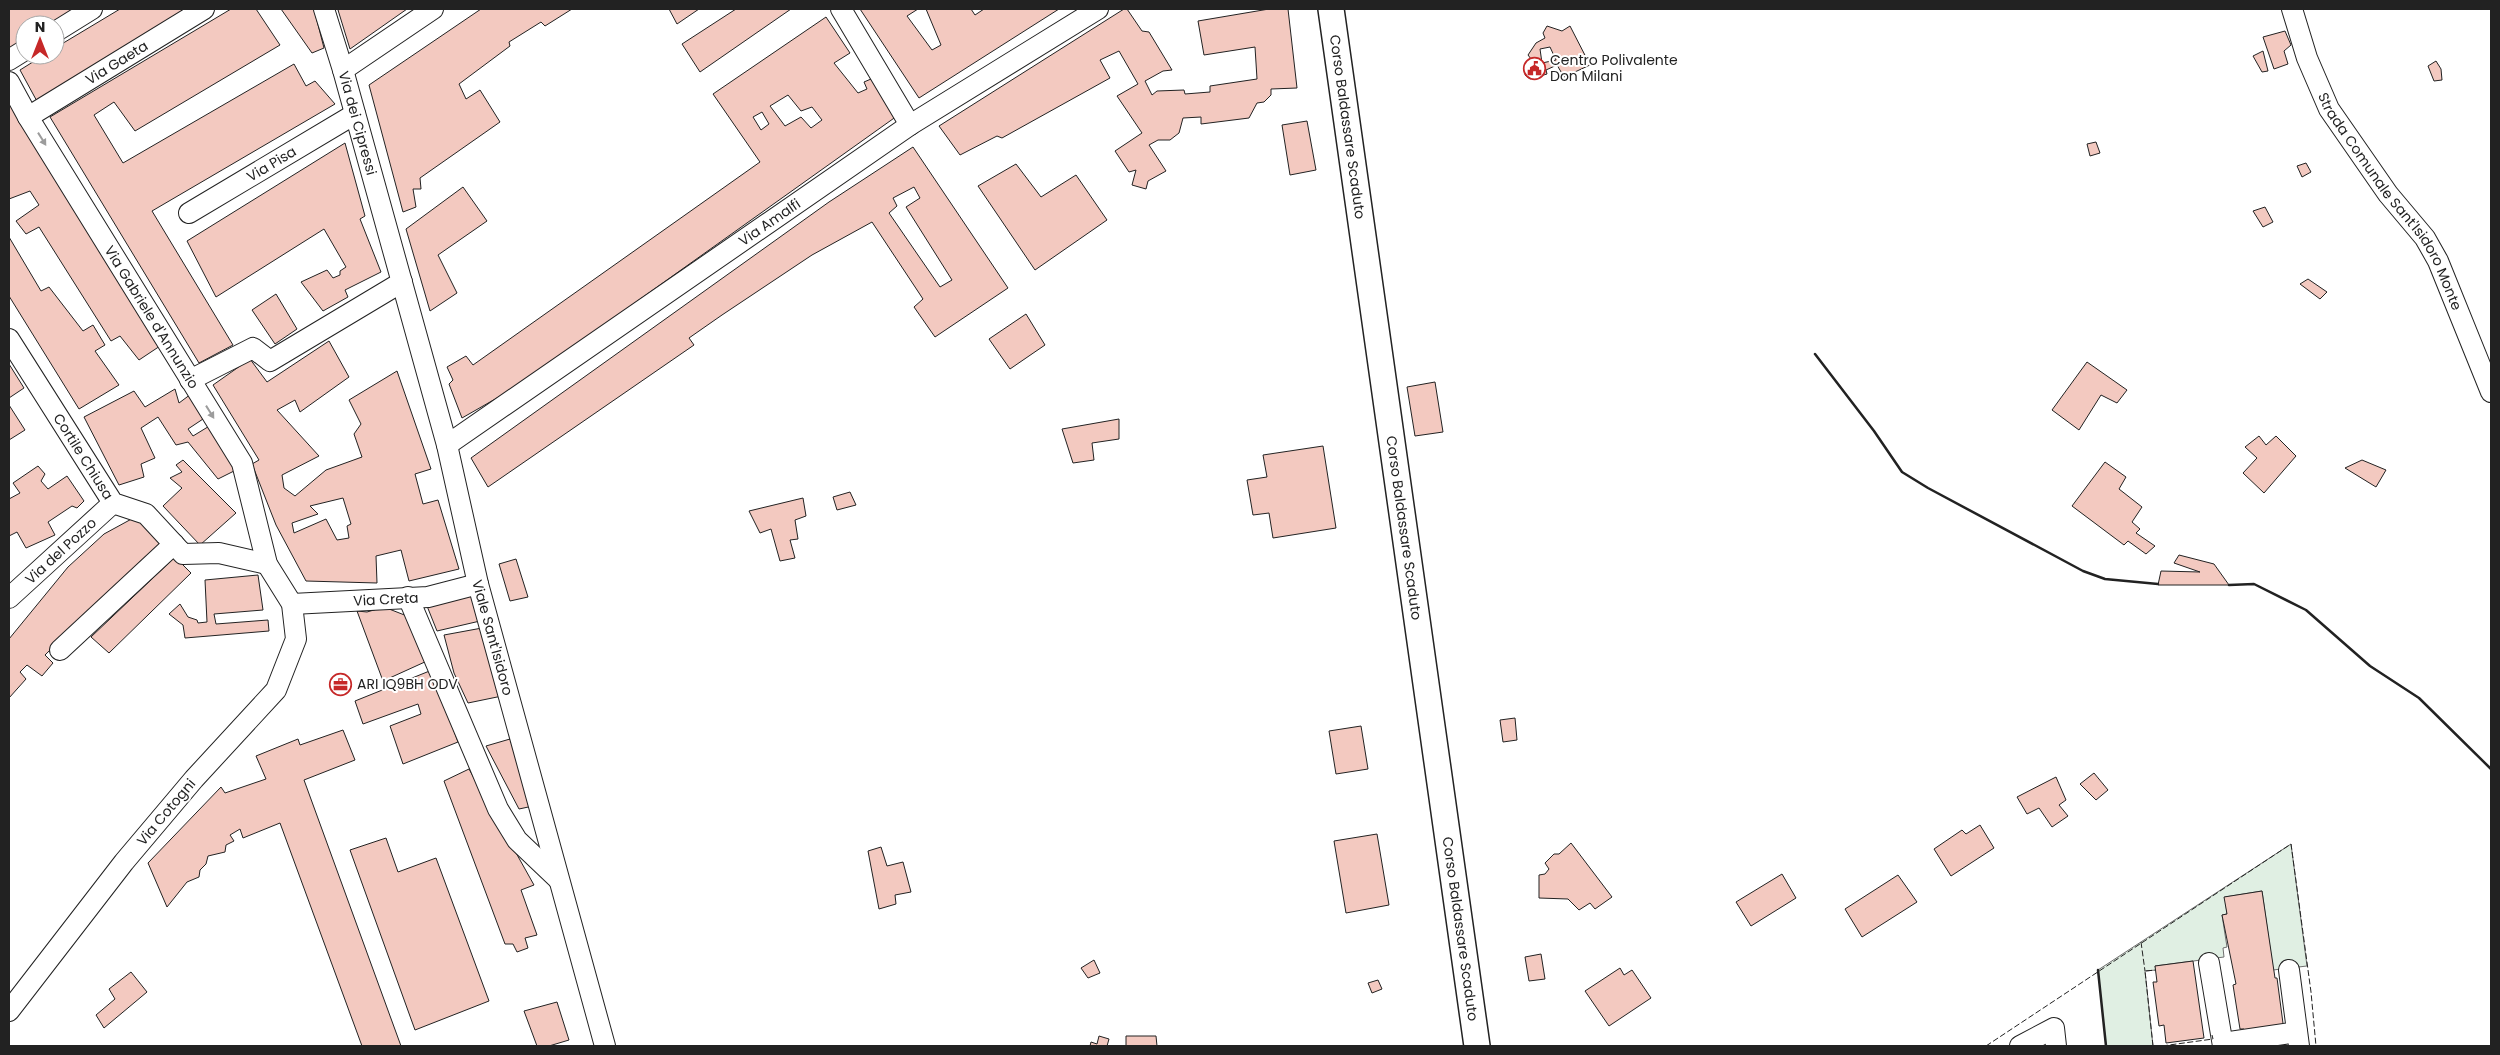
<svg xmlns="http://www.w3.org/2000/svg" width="2500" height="1055" font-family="Poppins,sans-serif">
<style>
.green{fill:#e0efe3;stroke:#6f6f6f}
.building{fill:#f3c9c0;stroke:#222;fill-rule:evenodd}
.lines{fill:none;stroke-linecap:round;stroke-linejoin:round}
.minor-casing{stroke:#222;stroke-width:22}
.tertiary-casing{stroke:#222;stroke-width:28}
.minor{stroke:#fff;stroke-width:20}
.tertiary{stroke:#fff;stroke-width:25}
.fence{stroke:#222;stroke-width:1;stroke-dasharray:6 2.5;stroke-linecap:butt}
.wall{stroke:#222;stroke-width:2.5}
.oneway{fill:#9c9c9c}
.labels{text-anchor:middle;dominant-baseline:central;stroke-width:4;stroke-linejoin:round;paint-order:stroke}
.poi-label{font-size:14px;fill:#222;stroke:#fff;text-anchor:start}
.street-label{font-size:14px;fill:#222;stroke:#fff}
</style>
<rect width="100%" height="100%" fill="#fff"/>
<polygon class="green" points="2291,844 2307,966 2273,970 2262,891 2225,897 2227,914 2222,915 2227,947 2223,948 2224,957 2155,966 2156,970 2145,971 2153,1046 2106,1046 2098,970"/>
<g class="building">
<polygon points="9,9 78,9 52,25 25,25 25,42 11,50 9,46"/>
<polygon points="120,9 189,9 39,105 20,70 44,55 55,55 55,48"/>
<polygon points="231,9 256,9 280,45 135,131 114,102 94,115 123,163 294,64 306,86 315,81 335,104 152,211 233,345 199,363 50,117"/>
<polygon points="281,9 314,9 324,48 312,53"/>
<polygon points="340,9 407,9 350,49 338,10"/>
<polygon points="481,9 572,9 545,26 541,22 509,42 510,46 459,84 466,99 480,90 500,122 420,178 421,189 413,189 416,207 403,212 369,85"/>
<polygon points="669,9 699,9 677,24"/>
<polygon points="736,9 791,9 700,72 682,44"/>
<polygon points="860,9 918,9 907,16 932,50 941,45 926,9 971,9 975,15 984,9 1059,9 919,98"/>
<polygon points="1124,9 1127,9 1142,31 1149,32 1172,70 1163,71 1145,81 1152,95 1157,91 1184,90 1185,94 1210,92 1210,86 1257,79 1255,47 1204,55 1198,21 1269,9 1288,9 1297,88 1271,89 1271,95 1264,102 1257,103 1249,118 1201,124 1201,117 1183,118 1179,133 1170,140 1158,140 1149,145 1166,171 1148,181 1146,189 1132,185 1136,170 1129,172 1115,151 1142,133 1117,96 1138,84 1119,51 1100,60 1110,78 1002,138 997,136 960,155 939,126"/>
<path d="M826,17L850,53L834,63L858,93L867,89L864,82L871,79L897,116L566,352L518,386L462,418L449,384L453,380L447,367L466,356L473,365L760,162L713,94ZM788,95L801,111L812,107L822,120L811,128L801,117L785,126L770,106ZM762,112L769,124L761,130L753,117Z"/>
<path d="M1547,26L1562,31L1570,26L1590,65L1564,77L1557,65L1546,70L1547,74L1530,79L1525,75L1531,59L1528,55L1536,43L1545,38L1543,33ZM1550,47L1556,60L1542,63L1540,49Z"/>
<polygon points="2285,31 2291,45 2284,51 2288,64 2274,69 2263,37"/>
<polygon points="2263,51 2268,71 2262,72 2253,56"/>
<polygon points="2436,61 2441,69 2442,80 2434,81 2428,66"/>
<polygon points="9,91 163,344 139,360 120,336 111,341 39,227 26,234 16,221 39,205 30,191 9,199"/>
<polygon points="1307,121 1316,170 1290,175 1282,125"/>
<polygon points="2096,142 2100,153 2090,156 2087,144"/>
<polygon points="345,143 365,216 360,219 381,272 345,290 348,297 323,311 301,282 327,270 333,278 340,275 340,271 346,267 324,229 216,297 187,241"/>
<path d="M913,147L1008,288L935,337L914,307L923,299L872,222L812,255L722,315L689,338L694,345L488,487L471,458L829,202ZM914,187L920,198L906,207L952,280L940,287L889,213L897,206L893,198Z"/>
<polygon points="2306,163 2311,172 2302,177 2297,166"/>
<polygon points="1016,164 1041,197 1076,175 1107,220 1035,270 978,186"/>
<polygon points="463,187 487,221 438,255 457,293 430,311 406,229"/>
<polygon points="2265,207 2273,222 2263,227 2253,211"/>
<polygon points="9,237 41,291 49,287 83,331 93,325 105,345 95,351 119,385 79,409 9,296"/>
<polygon points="2308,279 2327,292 2320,299 2300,284"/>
<polygon points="276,294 297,329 275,344 252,310"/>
<polygon points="1026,314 1045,345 1010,369 989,339"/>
<path d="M329,341L349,377L300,412L295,400L277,410L319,456L282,475L284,488L295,496L326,470L362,457L354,434L361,424L349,400L397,371L431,469L415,474L423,504L438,500L459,569L409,581L401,550L376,556L377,583L306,581L276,525L252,464L259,460L213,385L250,359L267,382ZM343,498L351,524L347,526L349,538L337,540L326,519L294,533L292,523L318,514L310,506Z"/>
<polygon points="2087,362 2127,390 2117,403 2101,395 2079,430 2052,410"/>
<polygon points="9,364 24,388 9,398"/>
<polygon points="1435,382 1443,432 1415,436 1407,387"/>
<polygon points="175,389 179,403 191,394 206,417 188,429 193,436 211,425 236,470 218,479 188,442 176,445 158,417 141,428 155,458 141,464 144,477 119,485 84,417 134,391 145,407"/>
<polygon points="9,405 25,430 9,440"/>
<polygon points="1119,419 1119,439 1092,443 1094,460 1073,463 1062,429"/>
<polygon points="2259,436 2266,445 2276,436 2296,456 2264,493 2243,473 2257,458 2245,447"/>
<polygon points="1323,446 1336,528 1273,538 1269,513 1253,515 1247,480 1267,477 1263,455"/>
<polygon points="183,460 236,513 200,545 163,506 182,488 170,478 182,472 176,465"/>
<polygon points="2362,460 2386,470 2376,487 2345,468"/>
<polygon points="2105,462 2126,477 2119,489 2142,507 2132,522 2140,529 2136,533 2155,546 2146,554 2128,541 2124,545 2072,506"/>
<polygon points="38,466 45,474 41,481 48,489 67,476 84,501 77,508 72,506 48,522 55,535 26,548 17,532 9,536 9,499 20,493 13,483"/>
<polygon points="850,492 856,505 837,510 833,497"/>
<polygon points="803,498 806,516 795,520 798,539 790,540 795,558 780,561 771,529 760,533 749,511"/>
<polygon points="137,516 166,546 150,558 146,556 45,655 53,663 42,676 27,665 20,672 26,679 9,698 9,639 68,567 104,534"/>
<polygon points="2179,555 2214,564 2229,585 2158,585 2161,571 2200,572 2174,563"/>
<polygon points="175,557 191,573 109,653 91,637"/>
<polygon points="516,559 528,597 510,601 499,564"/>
<polygon points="258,575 263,610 214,614 216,624 268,620 269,631 185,638 183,625 169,614 180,604 188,617 197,620 198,623 207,622 205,580"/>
<polygon points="472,595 480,621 437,631 427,606"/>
<polygon points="384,607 407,616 427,661 383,681 357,611 367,612"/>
<polygon points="482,628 502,696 468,703 454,673 444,635"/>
<polygon points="432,670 458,742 403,764 390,726 421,714 418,704 363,724 355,701"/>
<polygon points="1515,718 1517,740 1503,742 1500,720"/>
<polygon points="1361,726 1368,769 1336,774 1329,731"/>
<polygon points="343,730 355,760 304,780 401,1046 362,1046 280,823 243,838 240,829 230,835 234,841 226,845 225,852 208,856 206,864 200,870 199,877 187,882 167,907 148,863 221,787 225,793 266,779 256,756 298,739 300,745"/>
<polygon points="510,739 533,806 519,809 486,746"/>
<polygon points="469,769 534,885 521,890 537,935 525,938 528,948 517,952 513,944 505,944 444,781"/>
<polygon points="2094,773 2108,790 2096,800 2080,784"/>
<polygon points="2056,777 2066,800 2059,805 2068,816 2052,827 2039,808 2027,814 2017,797"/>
<polygon points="1980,825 1994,848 1951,876 1934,849 1962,830 1966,834"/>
<polygon points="1377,834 1389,905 1346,913 1334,841"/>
<polygon points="386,838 398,872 436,858 489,1001 415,1030 350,850"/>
<polygon points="1571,843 1612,897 1595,909 1590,903 1579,910 1568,899 1539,898 1539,875 1545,874 1549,869 1545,863 1554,854 1559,854"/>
<polygon points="881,847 887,866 903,862 911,892 895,895 896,904 879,909 868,851"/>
<polygon points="1782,874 1796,898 1751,926 1736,902"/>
<polygon points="1898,875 1917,902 1862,937 1845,909"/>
<polygon points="2262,891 2275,978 2277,978 2286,1046 2247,1046 2244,1029 2240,1029 2233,985 2236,984 2222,915 2227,914 2224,897"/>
<polygon points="1541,954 1545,979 1529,981 1525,957"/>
<polygon points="1094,960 1100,973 1088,978 1081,968"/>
<polygon points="2193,961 2204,1038 2166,1043 2164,1025 2159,1026 2153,982 2157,982 2155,966"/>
<polygon points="1620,968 1624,975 1632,970 1651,998 1609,1026 1585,991"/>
<polygon points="131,972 147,992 104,1028 96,1015 115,999 109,989"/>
<polygon points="1378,980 1382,989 1372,993 1368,983"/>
<polygon points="557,1002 569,1040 549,1046 537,1046 524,1011"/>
<polygon points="1099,1036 1109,1039 1107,1046 1090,1046 1091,1042 1097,1044"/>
<polygon points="1126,1036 1156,1036 1157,1046 1126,1046"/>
</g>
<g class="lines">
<defs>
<g id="minor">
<path id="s1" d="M324,9L343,70L447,445L478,584L605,1046"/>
<polyline points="841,9 910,125"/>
<path id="s2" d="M2292,9L2307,58L2329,109L2388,194L2425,238L2438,261L2491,392"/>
<polyline points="55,32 92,9"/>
<polyline points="9,60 25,50"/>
<polyline points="343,70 433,9"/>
<path id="s3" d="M9,82L28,117L242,463L267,564L292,604L296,639L276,690L194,779L124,862L9,1011"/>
<path id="s4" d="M28,117L204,9"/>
<path id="s5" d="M189,213L355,114"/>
<path id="s6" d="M9,339L113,503L146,514L183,554L219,553L267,564"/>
<polyline points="190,380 253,348 270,361 402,282"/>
<path id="s7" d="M447,445L910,125L1098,9"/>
<polyline points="408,597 498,809 517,840 558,879"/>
<path id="s8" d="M9,598L113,503"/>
<path id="s9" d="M292,604L428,597L478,584"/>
<polyline points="60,650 174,544"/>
<polyline points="2209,963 2223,1046"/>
<polyline points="2289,970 2299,1046"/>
<polyline points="2223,1043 2297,1032"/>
<polyline points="2020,1046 2054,1028 2056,1046"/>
</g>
<g id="tertiary">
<path id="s10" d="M1331,9L1477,1046"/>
</g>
</defs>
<use href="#minor" class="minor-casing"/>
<use href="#tertiary" class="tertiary-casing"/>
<use href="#minor" class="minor"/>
<use href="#tertiary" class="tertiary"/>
<g class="fence">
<polyline points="2141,942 2145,971"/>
<polyline points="1986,1046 2291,844 2311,992 2316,1046"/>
<polyline points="2153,1046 2145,971 2156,970"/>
<polyline points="2162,1046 2213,1039 2212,1035"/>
</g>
<g class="wall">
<polyline points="1815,354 1874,431 1902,472 1928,488 2083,571 2105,579 2158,584"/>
<polyline points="2229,585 2254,584 2306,610 2370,666 2419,698 2491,769"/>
<polyline points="2098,970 2106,1046"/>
</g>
</g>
<defs><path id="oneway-solid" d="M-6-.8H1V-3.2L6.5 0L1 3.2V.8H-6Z" transform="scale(1.25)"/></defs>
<g class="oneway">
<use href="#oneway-solid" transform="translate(42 139) rotate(58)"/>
<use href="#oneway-solid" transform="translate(210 412) rotate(58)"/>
</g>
<defs>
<symbol id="civic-ring" viewBox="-11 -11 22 22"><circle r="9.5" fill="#fff" stroke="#c62828" stroke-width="1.5"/><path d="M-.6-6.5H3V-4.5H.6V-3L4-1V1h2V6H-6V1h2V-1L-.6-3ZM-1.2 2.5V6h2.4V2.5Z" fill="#c62828"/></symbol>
<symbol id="office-ring" viewBox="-11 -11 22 22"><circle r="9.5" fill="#fff" stroke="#c62828" stroke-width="1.5"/><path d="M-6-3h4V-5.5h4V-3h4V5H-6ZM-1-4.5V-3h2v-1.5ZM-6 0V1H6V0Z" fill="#c62828"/></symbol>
</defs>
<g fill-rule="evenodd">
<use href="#civic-ring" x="1522" y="56" width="25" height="25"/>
<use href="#office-ring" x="328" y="672" width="25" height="25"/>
</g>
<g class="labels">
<g class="poi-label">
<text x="1550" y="60">Centro Polivalente<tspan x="1550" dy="16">Don Milani</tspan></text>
<text x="357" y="684">ARI IQ9BH ODV</text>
</g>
<g class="street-label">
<text stroke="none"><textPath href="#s4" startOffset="104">Via Gaeta</textPath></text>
<text stroke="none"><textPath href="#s1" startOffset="119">Via dei Cipressi</textPath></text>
<text stroke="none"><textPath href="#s10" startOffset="119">Corso Baldassare Scaduto</textPath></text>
<text stroke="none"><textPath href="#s5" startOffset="96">Via Pisa</textPath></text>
<text stroke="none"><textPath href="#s2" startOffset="218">Strada Comunale Sant'Isidoro Monte</textPath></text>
<text stroke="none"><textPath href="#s7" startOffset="392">Via Amalfi</textPath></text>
<text stroke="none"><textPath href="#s3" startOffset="275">Via Gabriele d'Annunzio</textPath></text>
<text stroke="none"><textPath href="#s6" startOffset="139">Cortile Chiusa</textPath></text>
<text stroke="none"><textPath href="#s10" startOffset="524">Corso Baldassare Scaduto</textPath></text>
<text stroke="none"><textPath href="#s8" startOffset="70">Via del Pozzo</textPath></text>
<text stroke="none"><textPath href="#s9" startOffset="94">Via Creta</textPath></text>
<text stroke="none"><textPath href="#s1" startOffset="651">Viale Sant'Isidoro</textPath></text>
<text transform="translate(166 812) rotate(-50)">Via Cotogni</text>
<text stroke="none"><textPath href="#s10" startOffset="929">Corso Baldassare Scaduto</textPath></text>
</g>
</g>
<rect width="2500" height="1055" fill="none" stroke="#222222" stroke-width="20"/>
<g transform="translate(40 40)"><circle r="24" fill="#ffffff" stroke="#a7a7a7"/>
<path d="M0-4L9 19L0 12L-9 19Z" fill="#c62828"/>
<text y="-8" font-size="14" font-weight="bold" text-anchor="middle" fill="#222222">N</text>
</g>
</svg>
